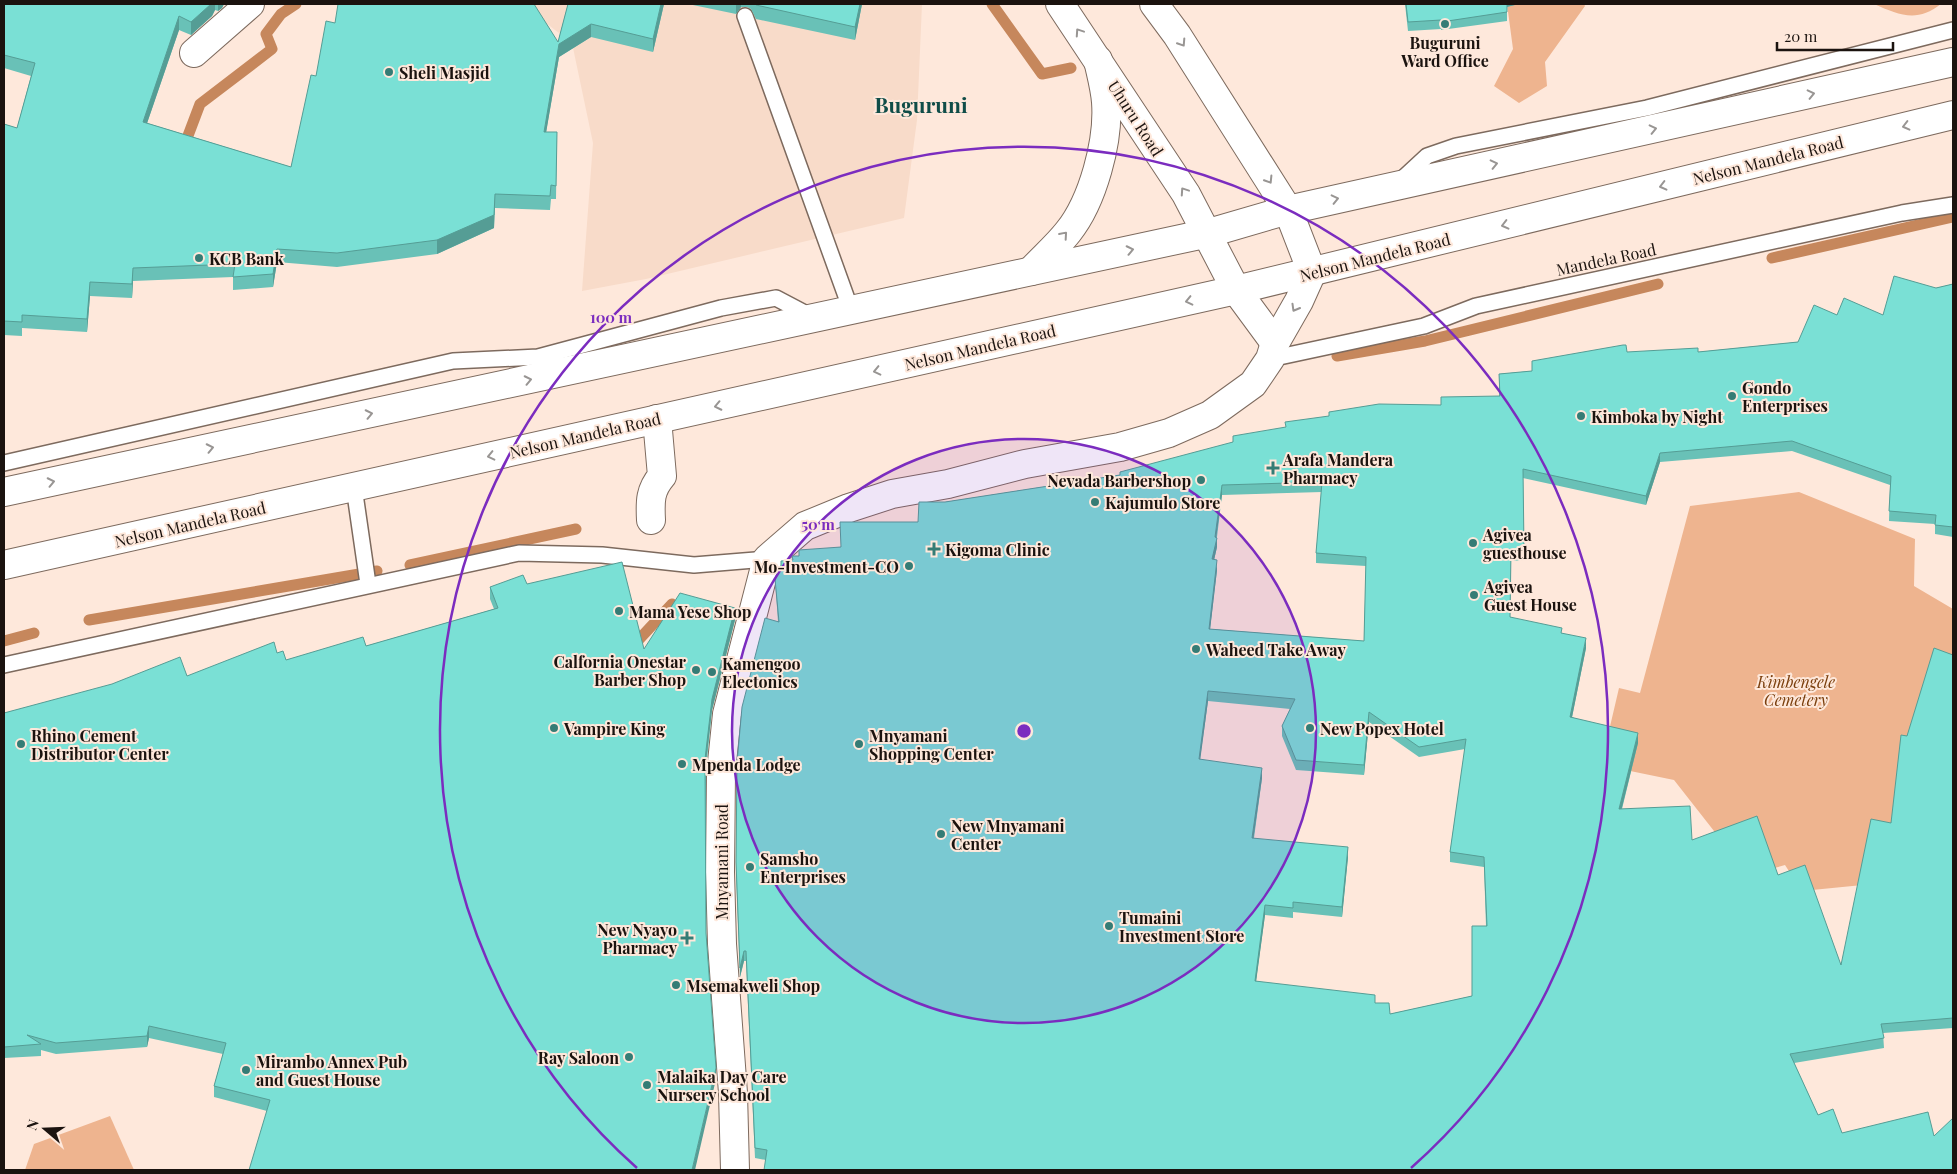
<svg xmlns="http://www.w3.org/2000/svg" width="1957" height="1174" font-family="'Playfair Display',serif">
<style>
.built{fill:#f8dbc9}
.green{fill:#eeb48f}
.lines{fill:none;stroke-linecap:round;stroke-linejoin:round}
.stream{stroke:#c6875c;stroke-width:11}
.service-casing{stroke:#7d6a5e;stroke-width:18}
.minor-casing{stroke:#7d6a5e;stroke-width:30}
.tertiary-casing{stroke:#7d6a5e;stroke-width:30}
.secondary-casing{stroke:#7d6a5e;stroke-width:30}
.primary-casing{stroke:#7d6a5e;stroke-width:30}
.service{stroke:#fff;stroke-width:15}
.minor{stroke:#fff;stroke-width:28}
.tertiary{stroke:#fff;stroke-width:28}
.secondary{stroke:#fff;stroke-width:28}
.primary{stroke:#fff;stroke-width:28}
.wall{fill:#69c1b7;fill-rule:evenodd}
.shaded-wall{fill:#559d95}
.building{fill:#7ae0d5;stroke:#559d95;fill-rule:evenodd}
.oneway{stroke:#989593}
.ring{fill:none;stroke:#7b2cbf;stroke-width:2.5}
.poi-dot{fill:#357c75;stroke:#fee8db;stroke-width:2}
.labels{text-anchor:middle;dominant-baseline:central;stroke-width:4;stroke-linejoin:round;paint-order:stroke}
.poi-label{font-size:16px;font-weight:bold;fill:#1b130f;stroke:#fee8db;text-anchor:start}
.street-label{font-size:16px;fill:#1b130f;stroke:#fee8db}
.park-label{font-size:16px;font-style:italic;fill:#7a3e0c;stroke:#fee8db}
.district-label{font-size:21px;font-weight:bold;fill:#104d48;stroke:#fee8db}
.centre{fill:#7b2cbf;stroke:#fee8db;stroke-width:2.5}
.ring-label{font-size:15px;text-anchor:middle;font-weight:bold;fill:#7b2cbf;stroke:#fee8db;stroke-width:4;stroke-linejoin:round;paint-order:stroke}
</style>
<rect width="100%" height="100%" fill="#fee8db"/>
<polygon class="built" points="533,4 922,4 917,120 904,218 646,279 582,291 593,143 572,43 542,20"/>
<g class="green">
<polygon points="1507,4 1584,4 1585,6 1545,62 1547,86 1519,103 1494,86 1513,49"/>
<path d="M1874,4H1941C1917,23 1899,15 1874,4Z"/>
<polygon points="1799,492 1915,539 1914,586 1953,609 1953,689 1903,881 1802,891 1785,865 1724,882 1714,831 1674,780 1601,765 1619,688 1640,693 1690,506"/>
<polygon points="110,1116 134,1170 25,1170 34,1144"/>
</g>
<g class="lines">
<g class="stream">
<polyline points="992,4 1042,74 1071,68"/>
<polyline points="183,143 187,144 186,141 200,104 272,49 266,34 281,14 296,4"/>
<polyline points="1772,258 1953,217"/>
<polyline points="1337,356 1425,341 1658,284"/>
<polyline points="410,565 576,529"/>
<polyline points="89,620 377,571"/>
<polyline points="4,641 34,633"/>
<polyline points="631,648 672,604"/>
</g>
<defs>
<g id="service">
<polyline points="745,16 851,310"/>
<polyline points="1400,181 1427,156 1456,146 1647,108 1953,30"/>
<polyline points="1270,359 1424,326 1476,306 1902,213 1953,205"/>
<polyline points="4,463 453,361 538,357 721,308 776,298 814,318"/>
<polyline points="354,487 368,584"/>
<polyline points="4,665 519,553 602,555 694,565 767,559"/>
</g>
<g id="minor">
<polyline points="194,53 250,4"/>
<path d="M651,520C650,501 650,490 662,476L657,419"/>
</g>
<g id="tertiary">
<polyline points="1236,290 1275,343"/>
<polyline points="735,1170 733,1093 722,944 720,872 721,772 727,714 767,559 805,526 849,508 892,494 948,484 1025,464 1120,447 1169,433 1210,415 1253,384 1270,359 1275,343 1299,301 1312,272"/>
</g>
<g id="secondary">
<polyline points="1060,4 1186,194 1236,290"/>
<polyline points="1154,4 1177,35 1288,210 1312,272"/>
</g>
<g id="primary">
<path d="M1031,271C1043,258 1057,246 1068,232C1093,201 1109,141 1106,102C1105,88 1101,74 1098,60"/>
<polyline points="4,492 1209,233 1288,210 1953,62"/>
<polyline points="4,565 1236,290 1953,115"/>
</g>
</defs>
<use href="#service" class="service-casing"/>
<use href="#minor" class="minor-casing"/>
<use href="#tertiary" class="tertiary-casing"/>
<use href="#secondary" class="secondary-casing"/>
<use href="#primary" class="primary-casing"/>
<use href="#service" class="service"/>
<use href="#minor" class="minor"/>
<use href="#tertiary" class="tertiary"/>
<use href="#secondary" class="secondary"/>
<use href="#primary" class="primary"/>
</g>
<g class="wall">
<polygon points="4,4 224,4 222,8 218,11 215,10 212,16 191,35 179,30 147,123 291,167 316,76 335,23 558,42 568,4 664,4 653,52 591,37 559,57 546,132 557,132 556,199 551,199 550,210 495,208 494,228 437,254 337,267 277,262 273,287 233,290 233,277 133,281 132,298 90,296 87,332 22,328 22,336 4,335 4,124 17,128 31,76 4,68"/>
<polygon points="688,4 862,4 855,40 756,19 751,9 747,7 741,7 736,14"/>
<polygon points="1405,4 1519,4 1507,7 1507,21 1441,30 1441,29 1408,31"/>
<path d="M1953,284V537L1935,534V524L1889,521L1890,485L1792,451L1660,462L1646,505L1523,478L1524,560L1511,561L1510,617L1562,633L1586,648L1572,717L1638,743L1622,809L1692,840L1778,875L1841,965L1891,823L1907,736L1953,655V1028L1883,1033L1884,1048L1794,1063L1818,1115L1842,1133L1934,1136L1953,1170L766,1160L755,1158L746,961H744L740,977L736,872L737,763L778,622L775,579L781,567L799,556L840,547L918,522L945,502L1120,475L1441,405L1499,396V374L1532,371L1627,352H1698L1798,342L1837,315H1883L1936,288ZM1322,492L1316,553V563L1366,566L1364,641L1210,629L1217,570L1214,560L1217,547V537L1222,495ZM1208,701L1290,709L1282,726V736L1296,770L1364,775L1369,722L1419,757L1465,749L1450,852V862L1484,867L1486,926L1472,996L1390,1014L1375,1003L1256,981L1265,915L1293,918V912L1342,917L1348,857L1254,838L1262,778L1200,759Z"/>
<polygon points="527,584 644,649 735,620 712,710 706,770 706,933 716,1079 267,1111 214,1097 214,1086 223,1054 149,1038 147,1047 56,1054 41,1050 41,1056 4,1058 4,713 187,676 277,653 286,660 366,646 494,609 490,599 490,587"/>
</g>
<g class="shaded-wall">
<polygon points="211,4 215,4 215,10 212,16 191,35 191,22"/>
<polygon points="218,4 224,4 222,8 218,11"/>
<polygon points="661,4 664,4 653,52 653,39"/>
<polygon points="736,4 741,4 741,7 736,14"/>
<polygon points="860,4 862,4 855,40 855,27"/>
<polygon points="1506,4 1519,4 1506,7"/>
<polygon points="179,16 179,30 143,135 143,122"/>
<polygon points="591,24 591,37 559,57 544,145 544,132 559,44"/>
<polygon points="495,194 494,228 437,254 437,240"/>
<polygon points="277,249 277,262 273,287 273,274"/>
<polygon points="133,268 133,281 132,298 132,284"/>
<polygon points="90,282 90,296 87,332 87,319"/>
<polygon points="1660,453 1660,462 1646,505 1646,496"/>
<polygon points="1222,485 1222,495 1215,546 1217,538 1217,547 1212,569 1212,559"/>
<polygon points="1217,560 1217,570 1209,639 1209,629"/>
<polygon points="735,608 735,620 712,710 705,770 705,759 712,699"/>
<polygon points="1586,638 1586,648 1570,727 1570,717"/>
<polygon points="1208,691 1208,701 1199,769 1199,759"/>
<polygon points="1369,712 1369,722 1364,775 1364,765"/>
<polygon points="1638,733 1638,743 1619,819 1619,809"/>
<polygon points="1262,768 1262,778 1252,848 1252,838"/>
<polygon points="1348,847 1348,857 1342,917 1342,907"/>
<polygon points="1265,905 1265,915 1255,990 1255,981"/>
<polygon points="744,951 744,961 740,977 740,968"/>
<polygon points="149,1026 149,1038 147,1047 147,1036"/>
<polygon points="716,1068 716,1079 695,1170 692,1170"/>
</g>
<g class="building">
<polygon points="4,4 211,4 191,22 179,16 143,122 291,167 311,75 316,76 326,21 335,23 338,4 534,4 558,42 568,4 661,4 653,39 591,24 559,44 544,132 557,132 556,186 551,185 550,196 495,194 494,215 437,240 337,253 277,249 273,274 233,277 235,264 133,268 132,284 90,282 87,319 22,315 22,322 4,321 4,124 17,128 35,63 4,55"/>
<polygon points="755,4 860,4 855,27 756,5"/>
<polygon points="1406,4 1507,4 1507,12 1441,22 1441,20 1408,22"/>
<path d="M1894,276L1936,288L1953,284V527L1935,525L1936,515L1889,511L1891,476L1792,441L1660,453L1646,496L1523,469L1524,550L1511,551L1510,617L1562,628L1561,633L1586,638L1570,717L1638,733L1619,809L1690,806L1692,840L1757,816L1778,875L1805,865L1841,965L1871,819L1891,823L1901,735L1907,736L1934,648L1953,655V1018L1881,1024L1884,1038L1790,1054L1818,1115L1833,1109L1842,1133L1928,1112L1934,1136L1953,1118V1170H764L767,1150L755,1148L746,951H744L740,968L736,862L737,763L742,707L765,618L779,622L775,579L779,567H781V561L793,560L792,556H799V550L841,547L840,522H918L919,502H945L1120,475V472L1233,442V436L1286,427L1285,422L1329,416V412L1379,404L1441,405V397L1500,396L1499,374L1532,371V361L1623,345H1626L1627,352L1698,348V352L1798,342L1814,305L1837,315L1844,298L1883,315ZM1322,482L1316,553L1366,557L1364,641L1209,629L1217,560L1212,559L1217,538L1215,537L1222,485ZM1208,691L1295,699L1282,726L1296,760L1364,765L1369,712L1419,747L1466,739L1450,852L1484,857L1487,926H1472V996L1390,1014L1389,1003H1375V995L1255,981L1265,905L1293,908V902L1342,907L1348,847L1252,838L1262,768L1199,759Z"/>
<polygon points="622,562 644,649 680,593 735,608 712,699 705,759 706,933 716,1068 692,1170 249,1170 270,1100 214,1086 226,1043 149,1026 147,1036 56,1043 27,1035 41,1044 4,1047 4,713 112,684 180,657 187,676 274,642 277,653 283,651 286,660 363,637 366,646 498,608 490,587 523,575 527,584"/>
</g>
<defs><path id="oneway-chevron" d="M-2-3.5L2.5 0L-2 3.5" fill="none" stroke-width="1.6" stroke-linecap="round" stroke-linejoin="round" transform="scale(1.25)"/></defs>
<g class="oneway">
<use href="#oneway-chevron" transform="translate(1079 32) rotate(-124)"/>
<use href="#oneway-chevron" transform="translate(1182 43) rotate(57)"/>
<use href="#oneway-chevron" transform="translate(1811 94) rotate(-13)"/>
<use href="#oneway-chevron" transform="translate(1906 126) rotate(166)"/>
<use href="#oneway-chevron" transform="translate(1653 129) rotate(-13)"/>
<use href="#oneway-chevron" transform="translate(1494 164) rotate(-13)"/>
<use href="#oneway-chevron" transform="translate(1269 180) rotate(58)"/>
<use href="#oneway-chevron" transform="translate(1663 186) rotate(166)"/>
<use href="#oneway-chevron" transform="translate(1184 191) rotate(-124)"/>
<use href="#oneway-chevron" transform="translate(1335 199) rotate(-13)"/>
<use href="#oneway-chevron" transform="translate(1505 225) rotate(166)"/>
<use href="#oneway-chevron" transform="translate(1064 235) rotate(-49)"/>
<use href="#oneway-chevron" transform="translate(1130 250) rotate(-12)"/>
<use href="#oneway-chevron" transform="translate(1189 301) rotate(167)"/>
<use href="#oneway-chevron" transform="translate(1295 308) rotate(120)"/>
<use href="#oneway-chevron" transform="translate(877 371) rotate(167)"/>
<use href="#oneway-chevron" transform="translate(528 380) rotate(-12)"/>
<use href="#oneway-chevron" transform="translate(718 406) rotate(168)"/>
<use href="#oneway-chevron" transform="translate(369 414) rotate(-12)"/>
<use href="#oneway-chevron" transform="translate(210 448) rotate(-12)"/>
<use href="#oneway-chevron" transform="translate(491 456) rotate(167)"/>
<use href="#oneway-chevron" transform="translate(51 482) rotate(-12)"/>
</g>
<circle cx="1024" cy="731" r="292" fill="#7b2cbf" fill-opacity=".12"/>
<g class="ring">
<circle cx="1024" cy="731" r="292"/>
<path d="M637 1168A584 584 0 1 1 1411 1168"/>
</g>
<g class="poi-dot">
<circle cx="1445" cy="24" r="5"/>
<circle cx="389" cy="72" r="5"/>
<circle cx="199" cy="258" r="5"/>
<circle cx="1732" cy="396" r="5"/>
<circle cx="1581" cy="416" r="5"/>
<path d="M1270.5 460.5h5v5h5v5h-5v5h-5v-5h-5v-5h5z"/>
<circle cx="1201" cy="480" r="5"/>
<circle cx="1095" cy="502" r="5"/>
<circle cx="1473" cy="543" r="5"/>
<path d="M931.5 541.5h5v5h5v5h-5v5h-5v-5h-5v-5h5z"/>
<circle cx="909" cy="566" r="5"/>
<circle cx="1474" cy="595" r="5"/>
<circle cx="619" cy="611" r="5"/>
<circle cx="1196" cy="649" r="5"/>
<circle cx="696" cy="670" r="5"/>
<circle cx="712" cy="672" r="5"/>
<circle cx="554" cy="728" r="5"/>
<circle cx="1310" cy="728" r="5"/>
<circle cx="21" cy="744" r="5"/>
<circle cx="859" cy="744" r="5"/>
<circle cx="682" cy="764" r="5"/>
<circle cx="941" cy="834" r="5"/>
<circle cx="750" cy="867" r="5"/>
<circle cx="1109" cy="926" r="5"/>
<path d="M684.5 930.5h5v5h5v5h-5v5h-5v-5h-5v-5h5z"/>
<circle cx="676" cy="985" r="5"/>
<circle cx="629" cy="1057" r="5"/>
<circle cx="246" cy="1070" r="5"/>
<circle cx="647" cy="1085" r="5"/>
</g>
<g class="labels">
<g class="poi-label">
<text x="1445" y="42" text-anchor="middle">Buguruni<tspan x="1445" dy="18">Ward Office</tspan></text>
<text x="399" y="72">Sheli Masjid</text>
<text x="209" y="258">KCB Bank</text>
<text x="1742" y="387">Gondo<tspan x="1742" dy="18">Enterprises</tspan></text>
<text x="1591" y="416">Kimboka by Night</text>
<text x="1283" y="459">Arafa Mandera<tspan x="1283" dy="18">Pharmacy</tspan></text>
<text x="1191" y="480" text-anchor="end">Nevada Barbershop</text>
<text x="1105" y="502">Kajumulo Store</text>
<text x="1483" y="534">Agivea<tspan x="1483" dy="18">guesthouse</tspan></text>
<text x="945" y="549">Kigoma Clinic</text>
<text x="899" y="566" text-anchor="end">Mo-Investment-CO</text>
<text x="1484" y="586">Agivea<tspan x="1484" dy="18">Guest House</tspan></text>
<text x="629" y="611">Mama Yese Shop</text>
<text x="1206" y="649">Waheed Take Away</text>
<text x="686" y="661" text-anchor="end">Calfornia Onestar<tspan x="686" dy="18">Barber Shop</tspan></text>
<text x="722" y="663">Kamengoo<tspan x="722" dy="18">Electonics</tspan></text>
<text x="564" y="728">Vampire King</text>
<text x="1320" y="728">New Popex Hotel</text>
<text x="31" y="735">Rhino Cement<tspan x="31" dy="18">Distributor Center</tspan></text>
<text x="869" y="735">Mnyamani<tspan x="869" dy="18">Shopping Center</tspan></text>
<text x="692" y="764">Mpenda Lodge</text>
<text x="951" y="825">New Mnyamani<tspan x="951" dy="18">Center</tspan></text>
<text x="760" y="858">Samsho<tspan x="760" dy="18">Enterprises</tspan></text>
<text x="1119" y="917">Tumaini<tspan x="1119" dy="18">Investment Store</tspan></text>
<text x="677" y="929" text-anchor="end">New Nyayo<tspan x="677" dy="18">Pharmacy</tspan></text>
<text x="686" y="985">Msemakweli Shop</text>
<text x="619" y="1057" text-anchor="end">Ray Saloon</text>
<text x="256" y="1061">Mirambo Annex Pub<tspan x="256" dy="18">and Guest House</tspan></text>
<text x="657" y="1076">Malaika Day Care<tspan x="657" dy="18">Nursery School</tspan></text>
</g>
<g class="street-label">
<text transform="translate(1136 118) rotate(57)">Uhuru Road</text>
<text transform="translate(1768 160) rotate(-14)">Nelson Mandela Road</text>
<text transform="translate(1375 257) rotate(-14)">Nelson Mandela Road</text>
<text transform="translate(1606 259) rotate(-12)">Mandela Road</text>
<text transform="translate(980 347) rotate(-13)">Nelson Mandela Road</text>
<text transform="translate(585 435) rotate(-13)">Nelson Mandela Road</text>
<text transform="translate(190 524) rotate(-13)">Nelson Mandela Road</text>
<text transform="translate(721 862) rotate(-90)">Mnyamani Road</text>
</g>
<g class="park-label">
<text x="1796" y="681">Kimbengele<tspan x="1796" dy="18">Cemetery</tspan></text>
</g>
<g class="district-label">
<text x="921" y="104">Buguruni</text>
</g>
</g>
<circle cx="1024" cy="731" r="8" class="centre"/>
<g class="ring-label">
<text x="611" y="323">100 m</text>
<text x="818" y="530">50 m</text>
</g>
<rect width="1957" height="1174" fill="none" stroke="#1b130f" stroke-width="10"/>
<g transform="translate(45 1129) rotate(289)" stroke="#fee8db" stroke-width="4" paint-order="stroke">
<path d="M0-4L9 19L0 12L-9 19Z" fill="#1b130f"/>
<text y="-8" font-size="14" font-weight="bold" text-anchor="middle" fill="#1b130f">N</text>
</g>
<path d="M1777 42v8h116v-8" fill="none" stroke="#1b130f" stroke-width="2.5"/>
<text x="1784" y="42" font-size="15" fill="#1b130f" stroke="#fee8db" stroke-width="4" paint-order="stroke">20 m</text>
</svg>
